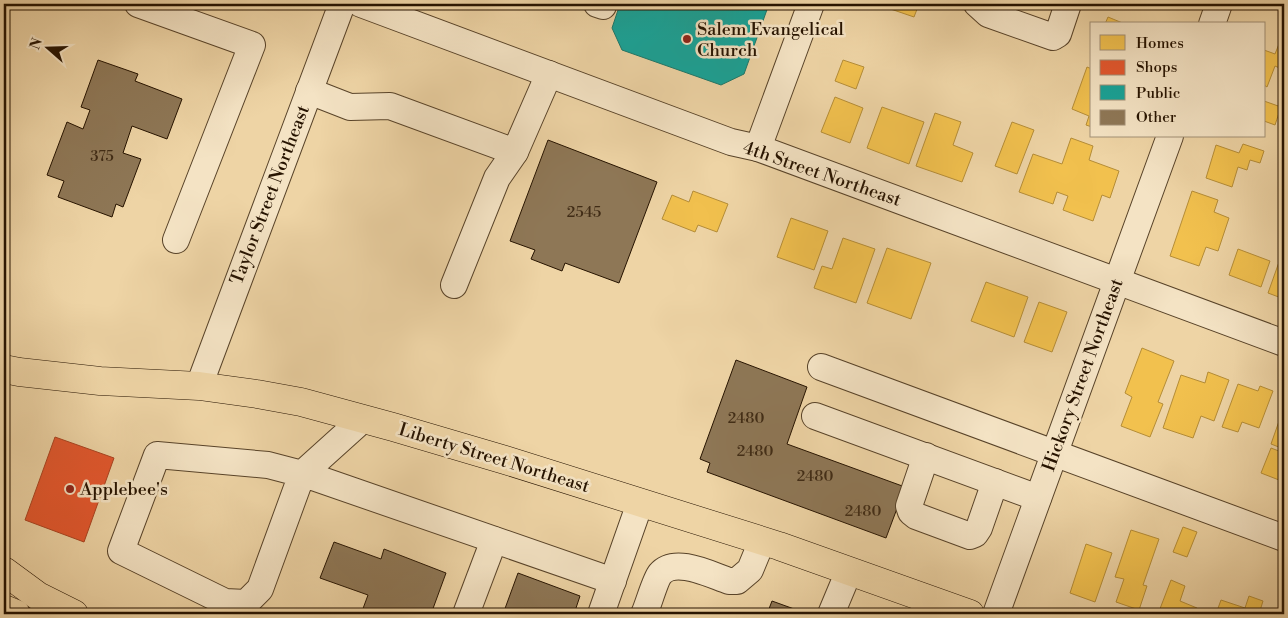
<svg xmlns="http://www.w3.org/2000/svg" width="1288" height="618" font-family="'Libre Bodoni',serif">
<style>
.homes{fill:#f2c14e;stroke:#b58d37}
.shops{fill:#e4572e;stroke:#ab4320}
.public{fill:#17a398;stroke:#1c786a}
.building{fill:#8e7756;stroke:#261300}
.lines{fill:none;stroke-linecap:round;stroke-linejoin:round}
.minor-casing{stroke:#584329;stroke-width:28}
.major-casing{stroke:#261300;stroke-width:29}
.highway-casing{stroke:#261300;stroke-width:29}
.minor{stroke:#f4e3c4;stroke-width:26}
.major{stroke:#eed4a5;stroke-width:28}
.highway{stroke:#eed4a5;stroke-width:28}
.poi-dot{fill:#8f2418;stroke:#f4e3c4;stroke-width:2}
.labels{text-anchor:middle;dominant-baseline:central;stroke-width:5;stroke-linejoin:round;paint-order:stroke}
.number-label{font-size:15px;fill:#402c16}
.poi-label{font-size:18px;fill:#261300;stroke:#f4e3c4;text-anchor:start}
.street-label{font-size:18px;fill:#261300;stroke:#f4e3c4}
</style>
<rect width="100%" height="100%" fill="#eed4a5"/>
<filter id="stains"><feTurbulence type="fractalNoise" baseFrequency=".004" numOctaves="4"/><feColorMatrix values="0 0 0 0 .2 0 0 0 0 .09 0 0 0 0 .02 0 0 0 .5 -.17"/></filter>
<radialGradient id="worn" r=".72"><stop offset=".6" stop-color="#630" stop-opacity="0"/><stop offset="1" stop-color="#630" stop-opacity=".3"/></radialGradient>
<g class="homes">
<polygon points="876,4 919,4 914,17"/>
<polygon points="1108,17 1125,24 1105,24"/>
<polygon points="1279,44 1284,45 1284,70 1275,66 1267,87 1264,85 1264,50 1275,54"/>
<polygon points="843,60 864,67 856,89 835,81"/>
<polygon points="1087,67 1092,69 1092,127 1086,125 1089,116 1072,109"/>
<polygon points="835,97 863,108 850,143 821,132"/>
<polygon points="1264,101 1281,107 1275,125 1264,121"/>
<polygon points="882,107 924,122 909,164 867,148"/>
<polygon points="935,113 961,122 953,145 973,153 962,182 916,166"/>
<polygon points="1012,122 1034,130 1017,174 995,166"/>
<polygon points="1071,138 1093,146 1089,160 1119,171 1110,198 1102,195 1093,221 1063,210 1068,196 1057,192 1053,204 1019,192 1033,154 1062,164"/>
<polygon points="1243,144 1264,151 1260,163 1250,160 1247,170 1238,167 1232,187 1206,178 1216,145 1239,153"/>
<polygon points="693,191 728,204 717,232 698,225 695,232 662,219 672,195 689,202"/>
<polygon points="1192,191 1218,200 1214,212 1229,218 1218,251 1206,247 1199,266 1170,256"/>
<polygon points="791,218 828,231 814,270 777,257"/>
<polygon points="843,238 875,249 856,303 814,288 822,266 832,269"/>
<polygon points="887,248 931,263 911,319 867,303"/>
<polygon points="1284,248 1284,299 1268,293"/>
<polygon points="1238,249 1270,261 1261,287 1229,275"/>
<polygon points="986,282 1028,297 1014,337 971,321"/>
<polygon points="1039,302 1067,312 1052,352 1024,342"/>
<polygon points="1142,348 1174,361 1158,402 1163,404 1150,437 1121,426 1132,397 1125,393"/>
<polygon points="1208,372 1229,380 1214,421 1201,416 1193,438 1163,428 1181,375 1205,383"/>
<polygon points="1238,384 1258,391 1260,386 1273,391 1259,428 1242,422 1238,432 1222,427"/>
<polygon points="1284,407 1284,449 1271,444"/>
<polygon points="1271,448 1284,453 1284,466 1279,480 1261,473"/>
<polygon points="1183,527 1197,532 1187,557 1173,552"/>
<polygon points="1131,530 1159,539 1143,585 1147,586 1139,610 1116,602 1124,579 1115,577"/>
<polygon points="1086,544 1112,553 1095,602 1070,593"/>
<polygon points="1171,580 1185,586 1180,601 1197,608 1194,614 1158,614"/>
<polygon points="1249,596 1263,601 1259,614 1209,614 1211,609 1217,611 1221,600 1245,608"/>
</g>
<polygon class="shops" points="55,437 114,458 84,542 25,520"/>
<polygon class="public" points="620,4 769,4 744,74 721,85 622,50 612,28"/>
<g class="building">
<polygon points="98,60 138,74 135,81 182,99 167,139 132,126 123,153 141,159 123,207 116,204 112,217 58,197 64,181 47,175 67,122 83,129 90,110 81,107"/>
<polygon points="548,140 657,182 619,283 565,263 562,271 531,259 535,250 510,241"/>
<polygon points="736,360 807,387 787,444 905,487 886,538 707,472 710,463 700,459"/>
<polygon points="334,542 381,559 384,549 446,573 431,614 361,614 368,595 320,578"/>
<polygon points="518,573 580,596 574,614 503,614"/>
<polygon points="772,601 808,614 767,614"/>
</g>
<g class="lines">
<defs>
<g id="minor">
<polyline points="138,4 252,45 176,240"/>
<polyline points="361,4 731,142 758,148 1284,343"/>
<polyline points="597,4 603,6"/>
<polyline points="977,4 988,14 1053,37 1058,34 1068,4"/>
<polyline points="1212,24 1219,4"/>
<polyline points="309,91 350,107 390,106 515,152 549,74"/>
<polyline points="758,148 811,4"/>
<polyline points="454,285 497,178 515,152"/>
<polyline points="821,367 1284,538"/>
<polyline points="199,386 342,4"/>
<polyline points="815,416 1038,498"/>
<polyline points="363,419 302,474 260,589 246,603 225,602 121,551 157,455 268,465 310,476 613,581"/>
<polyline points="926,456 909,506 911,512 916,516 970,536 975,534 979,528 995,482"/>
<polyline points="466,614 494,540"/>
<polyline points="601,614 640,503"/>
<path d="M644,614C648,606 655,580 660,574C675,556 711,575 729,581H737L750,570L762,541"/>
<polyline points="831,614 849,571"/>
<polyline points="996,614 1170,136"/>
</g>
<polyline id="major" points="4,609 16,614"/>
<g id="highway">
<polyline points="4,369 19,372 100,381 199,386 257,394 301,402 393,427 505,460 779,546 970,614"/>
<polyline points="4,571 38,596 74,614"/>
</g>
</defs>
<use href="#minor" class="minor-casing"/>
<use href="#major" class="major-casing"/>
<use href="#highway" class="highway-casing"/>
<use href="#minor" class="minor"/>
<use href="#major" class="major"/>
<use href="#highway" class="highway"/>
</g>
<g class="poi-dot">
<circle cx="687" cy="39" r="5"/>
<circle cx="70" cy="489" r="5"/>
</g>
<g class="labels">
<g class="number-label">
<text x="102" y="156">375</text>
<text x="584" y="212">2545</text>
<text x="746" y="418">2480</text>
<text x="755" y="451">2480</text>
<text x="815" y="476">2480</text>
<text x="863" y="511">2480</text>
</g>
<g class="poi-label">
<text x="697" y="29">Salem Evangelical<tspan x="697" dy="21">Church</tspan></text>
<text x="80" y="489">Applebee's</text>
</g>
<g class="street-label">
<text transform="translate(822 174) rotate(19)">4th Street Northeast</text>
<text transform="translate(270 195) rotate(-69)">Taylor Street Northeast</text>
<text transform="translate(1083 375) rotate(-70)">Hickory Street Northeast</text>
<text transform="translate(494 458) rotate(17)">Liberty Street Northeast</text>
</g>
</g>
<rect width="1288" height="618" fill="none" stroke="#eed4a5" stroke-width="20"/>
<rect x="5" y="5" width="1278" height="608" fill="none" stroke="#261300" stroke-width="2.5"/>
<rect x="10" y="10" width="1268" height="598" fill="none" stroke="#261300"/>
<rect x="1090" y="22" width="175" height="115" fill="#f4e3c4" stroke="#a29076"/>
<rect x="1100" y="35" width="25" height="15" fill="#f2c14e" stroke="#a29076"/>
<text x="1136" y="48" font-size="15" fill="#261300">Homes</text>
<rect x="1100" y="60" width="25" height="15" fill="#e4572e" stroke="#a29076"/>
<text x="1136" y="72" font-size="15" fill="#261300">Shops</text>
<rect x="1100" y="85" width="25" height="15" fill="#17a398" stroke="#a29076"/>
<text x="1136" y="98" font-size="15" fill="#261300">Public</text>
<rect x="1100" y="110" width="25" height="15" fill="#8e7756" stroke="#a29076"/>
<text x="1136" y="122" font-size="15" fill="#261300">Other</text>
<g transform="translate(48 48) rotate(290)" stroke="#f4e3c4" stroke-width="4" paint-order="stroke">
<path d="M0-4L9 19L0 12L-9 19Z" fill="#261300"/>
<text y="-8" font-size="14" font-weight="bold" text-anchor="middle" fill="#261300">N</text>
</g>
<rect width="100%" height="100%" filter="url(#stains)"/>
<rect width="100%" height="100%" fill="url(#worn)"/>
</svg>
